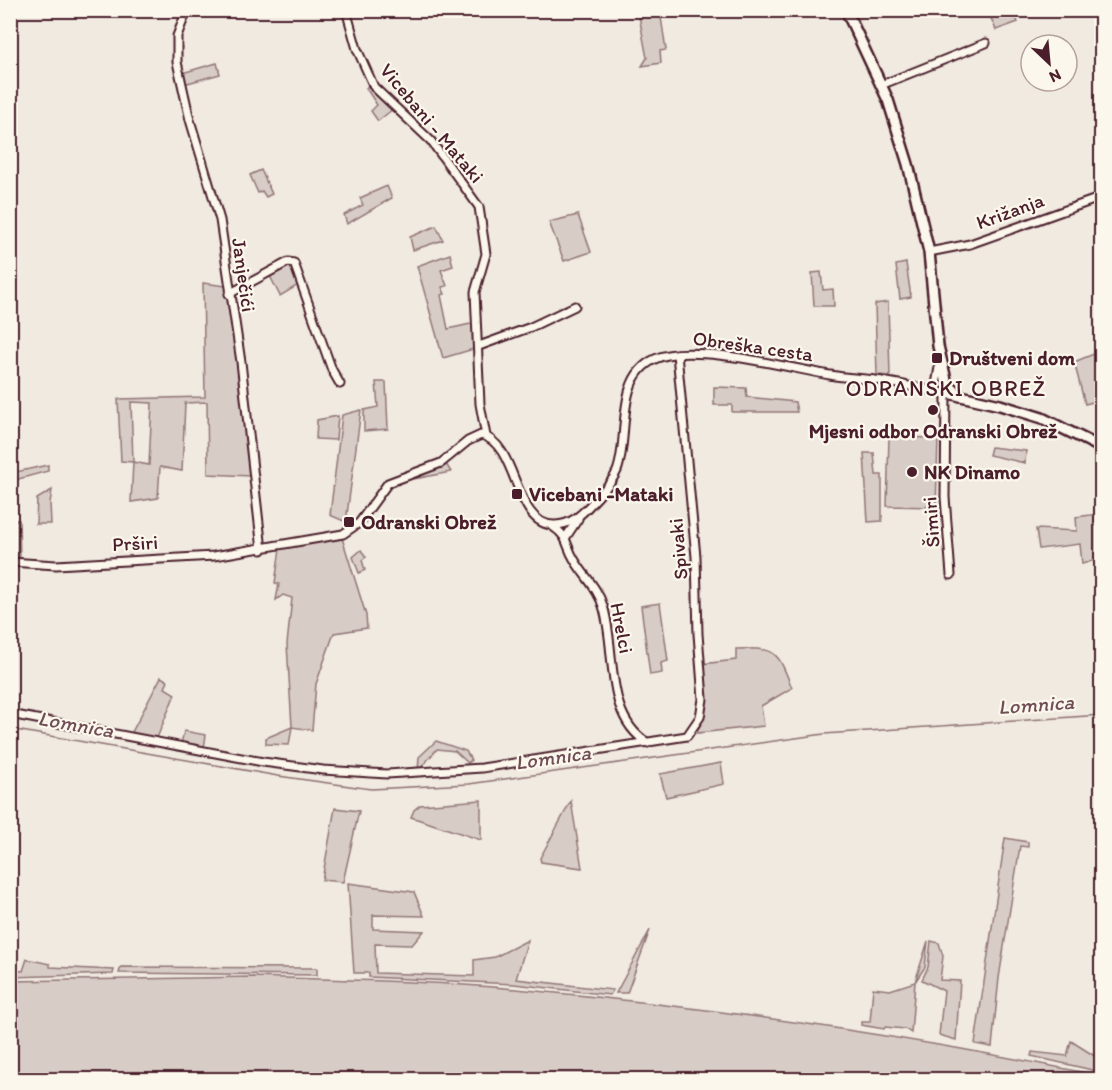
<svg xmlns="http://www.w3.org/2000/svg" width="1112" height="1090" font-family="Itim,sans-serif">
<style>
.green{fill:#d8ccc6;stroke:#917678;stroke-width:1.5;fill-rule:evenodd}
.lines{fill:none;stroke-linecap:round;stroke-linejoin:round}
.stream{stroke:#8c6f72;stroke-width:1.5}
.canal{stroke:#b8a4a2;stroke-width:6}
.street-casing{stroke:#4a1f2b;stroke-width:11}
.secondary-casing{stroke:#4a1f2b;stroke-width:14}
.street{stroke:#fbf7ec;stroke-width:7}
.secondary{stroke:#fbf7ec;stroke-width:9}
.poi-dot{fill:#4a1f2b;stroke:#fbf7ec;stroke-width:2}
.labels{text-anchor:middle;dominant-baseline:central;stroke-width:4.5;stroke-linejoin:round;paint-order:stroke}
.street-label{font-size:20px;fill:#4a1f2b;stroke:#fbf7ec}
.poi-label{font-size:20px;font-weight:bold;fill:#4a1f2b;stroke:#fbf7ec;text-anchor:start}
.water-label{font-size:21px;font-style:italic;fill:#704e55;stroke:#fbf7ec}
.quarter-label{font-size:22px;letter-spacing:1.5px;fill:#4a1f2b;stroke:#fbf7ec}
</style>
<rect width="100%" height="100%" fill="#f0eae0"/>
<filter id="ink" filterUnits="userSpaceOnUse"><feTurbulence type="fractalNoise" baseFrequency=".0167" numOctaves="2"/><feDisplacementMap in="SourceGraphic" scale="12" xChannelSelector="R" yChannelSelector="G"/><feConvolveMatrix kernelMatrix="1 2 1 2 8 2 1 2 1" color-interpolation-filters="sRGB"/></filter>
<g filter="url(#ink)">
<g class="green">
<polygon points="638,11 660,11 666,50 660,51 661,63 642,66 647,58"/>
<polygon points="988,11 1012,11 1018,22 996,30"/>
<polygon points="217,63 220,74 184,84 182,73"/>
<polygon points="370,83 393,109 378,121 371,111 377,105 366,88"/>
<polygon points="261,170 272,194 266,197 262,191 258,193 250,175"/>
<polygon points="387,186 392,198 347,224 344,215 363,205 360,198"/>
<polygon points="578,215 591,252 564,261 549,222"/>
<polygon points="436,226 443,240 413,250 410,237"/>
<polygon points="450,254 453,266 441,270 447,286 442,287 445,294 441,295 448,329 475,323 477,348 443,358 417,266"/>
<polygon points="906,263 911,297 900,299 896,265"/>
<polygon points="290,264 293,264 300,284 280,296 270,276"/>
<polygon points="821,272 823,290 833,289 834,306 814,306 812,273"/>
<path d="M203,283L226,286L236,340L251,476L208,474L207,402L185,403L182,471L160,467L158,498L131,502L133,462L121,461L118,399L205,397ZM131,402L152,403L149,465L133,462Z"/>
<polygon points="888,302 890,376 877,375 875,304"/>
<polygon points="1101,351 1101,400 1085,404 1074,362"/>
<polygon points="376,382 386,382 388,429 364,431 364,410 378,407"/>
<polygon points="714,387 746,388 747,397 795,402 797,412 732,412 732,405 714,405"/>
<polygon points="361,410 346,522 330,515 342,415"/>
<polygon points="338,416 336,440 316,439 317,420"/>
<polygon points="889,437 938,438 936,507 887,506"/>
<polygon points="991,447 1026,451 1025,463 989,455"/>
<polygon points="864,453 874,453 876,475 882,475 882,521 868,522"/>
<polygon points="446,464 451,472 414,479"/>
<polygon points="48,465 48,471 11,481 11,473"/>
<polygon points="52,490 50,503 51,524 36,524 37,499"/>
<polygon points="1098,514 1099,559 1082,564 1080,544 1039,549 1036,529 1077,531 1076,517"/>
<polygon points="11,520 19,520 20,560 11,559"/>
<polygon points="342,538 366,615 367,628 334,633 316,684 312,730 292,727 289,745 266,744 266,738 292,727 287,644 292,598 283,595 276,600 279,584 275,583 280,549"/>
<polygon points="361,550 366,557 362,560 365,570 359,573 353,557"/>
<polygon points="660,603 668,661 661,663 662,673 650,675 641,606"/>
<path d="M736,649C777,648 777,650 792,688L761,706L764,726L697,733C709,707 706,692 702,664L736,660Z"/>
<polygon points="161,677 168,681 165,688 175,694 157,738 131,734"/>
<polygon points="184,731 206,735 204,748 181,744"/>
<polygon points="436,741 466,751 471,760 468,763 455,751 437,749 418,771 419,757"/>
<polygon points="721,763 724,784 666,797 660,774"/>
<polygon points="481,800 481,840 411,817 414,810 420,805"/>
<polygon points="571,801 582,868 541,862 540,858"/>
<polygon points="335,808 359,811 343,882 322,880"/>
<polygon points="1005,838 1028,842 1028,847 1020,846 999,978 992,1047 975,1044"/>
<polygon points="348,883 414,892 424,916 373,915 373,929 424,931 412,945 375,944 376,973 474,976 474,960 495,957 528,940 516,979 613,990 610,995 514,984 369,977 369,973 354,973"/>
<polygon points="650,930 627,993 616,993"/>
<polygon points="928,941 925,967 915,982 911,1033 905,1029 885,1027 884,1029 861,1025 861,1022 870,1022 873,988 890,990 915,982"/>
<polygon points="931,941 939,943 943,956 940,980 960,981 956,1040 939,1035 944,991 922,980 928,967"/>
<polygon points="27,959 50,964 50,967 114,970 113,974 11,977 11,970 23,971"/>
<polygon points="121,967 317,968 317,975 119,973"/>
<path d="M253,977C341,980 429,981 516,989C708,1007 898,1034 1086,1073L1101,1076V1079H11V981Z"/>
<polygon points="1071,1041 1101,1060 1101,1072 1031,1056 1032,1052 1067,1056"/>
</g>
<g class="lines">
<polyline class="stream" points="10,729 278,776 371,789 469,784 824,734 1102,715"/>
<polyline class="canal" points="16,1080 120,1076 318,1080"/>
<defs>
<g id="street">
<polyline points="187,10 177,36 177,62 190,120 220,220 241,362 262,550"/>
<polyline points="346,10 357,49 374,87 431,141 479,207 486,254 475,292 480,404 486,436"/>
<polyline points="881,85 986,43"/>
<polyline points="929,252 970,244 1102,197"/>
<polyline points="229,294 288,262 294,263 332,370 340,384"/>
<polyline points="479,346 531,327 575,306"/>
<polyline points="935,391 940,361"/>
<polyline points="946,394 945,497 951,575"/>
<path d="M552,526C569,537 565,544 574,559C583,575 598,588 603,606C617,649 603,716 648,743"/>
<polyline points="566,537 578,519"/>
<path d="M10,562L56,565L214,556L343,534L359,523L388,483L441,463L468,441L481,435C519,444 513,526 555,525C571,525 582,514 592,503C601,493 612,483 617,471C630,438 614,378 655,359C691,342 789,368 830,375C845,378 860,378 875,380C904,384 932,391 960,397"/>
<polyline points="10,714 263,762 323,770 387,774 482,768 687,736 700,717 703,699 698,634 696,557 677,354"/>
</g>
<polyline id="secondary" points="846,10 888,100 908,164 929,252 938,346 947,384 961,396 1000,405 1042,418 1102,448"/>
</defs>
<use href="#street" class="street-casing"/>
<use href="#secondary" class="secondary-casing"/>
<use href="#street" class="street"/>
<use href="#secondary" class="secondary"/>
</g>
</g>
<g class="poi-dot">
<rect x="931" y="352" width="12" height="12" rx="3"/>
<circle cx="933" cy="410" r="6"/>
<circle cx="912" cy="472" r="6"/>
<rect x="511" y="488" width="12" height="12" rx="3"/>
<rect x="343" y="516" width="12" height="12" rx="3"/>
</g>
<g class="labels">
<g class="street-label">
<text transform="translate(432 123) rotate(50)">Vicebani - Mataki</text>
<text transform="translate(1010 211) rotate(-20)">Križanja</text>
<text transform="translate(244 275) rotate(82)">Janječići</text>
<text transform="translate(753 346) rotate(8)">Obreška cesta</text>
<text transform="translate(931 522) rotate(-94)">Šimiri</text>
<text transform="translate(135 543) rotate(-3)">Prširi</text>
<text transform="translate(678 549) rotate(-95)">Spivaki</text>
<text transform="translate(622 628) rotate(79)">Hrelci</text>
</g>
<g class="poi-label">
<text x="949" y="358">Društveni dom</text>
<text x="933" y="431" text-anchor="middle">Mjesni odbor Odranski Obrež</text>
<text x="924" y="472">NK Dinamo</text>
<text x="529" y="494">Vicebani -Mataki</text>
<text x="361" y="522">Odranski Obrež</text>
</g>
<g class="water-label">
<text transform="translate(1036 704) rotate(-4)">Lomnica</text>
<text transform="translate(76 724) rotate(10)">Lomnica</text>
<text transform="translate(553 757) rotate(-8)">Lomnica</text>
</g>
<g class="quarter-label">
<text x="946" y="388">ODRANSKI OBREŽ</text>
</g>
</g>
<rect width="1112" height="1090" fill="none" stroke="#fbf7ec" stroke-width="36"/>
<rect x="18" y="18" width="1076" height="1054" fill="none" stroke="#4a1f2b" stroke-width="2" filter="url(#ink)"/>
<g transform="translate(1049 63) rotate(154)"><circle r="28" fill="#fbf7ec" stroke="#b4a19f" stroke-width="1.5"/>
<path d="M0-4.5L10 22L0 15L-10 22Z" fill="#4a1f2b"/>
<text y="-9" font-size="16" font-weight="bold" text-anchor="middle" fill="#4a1f2b">N</text>
</g>
</svg>
